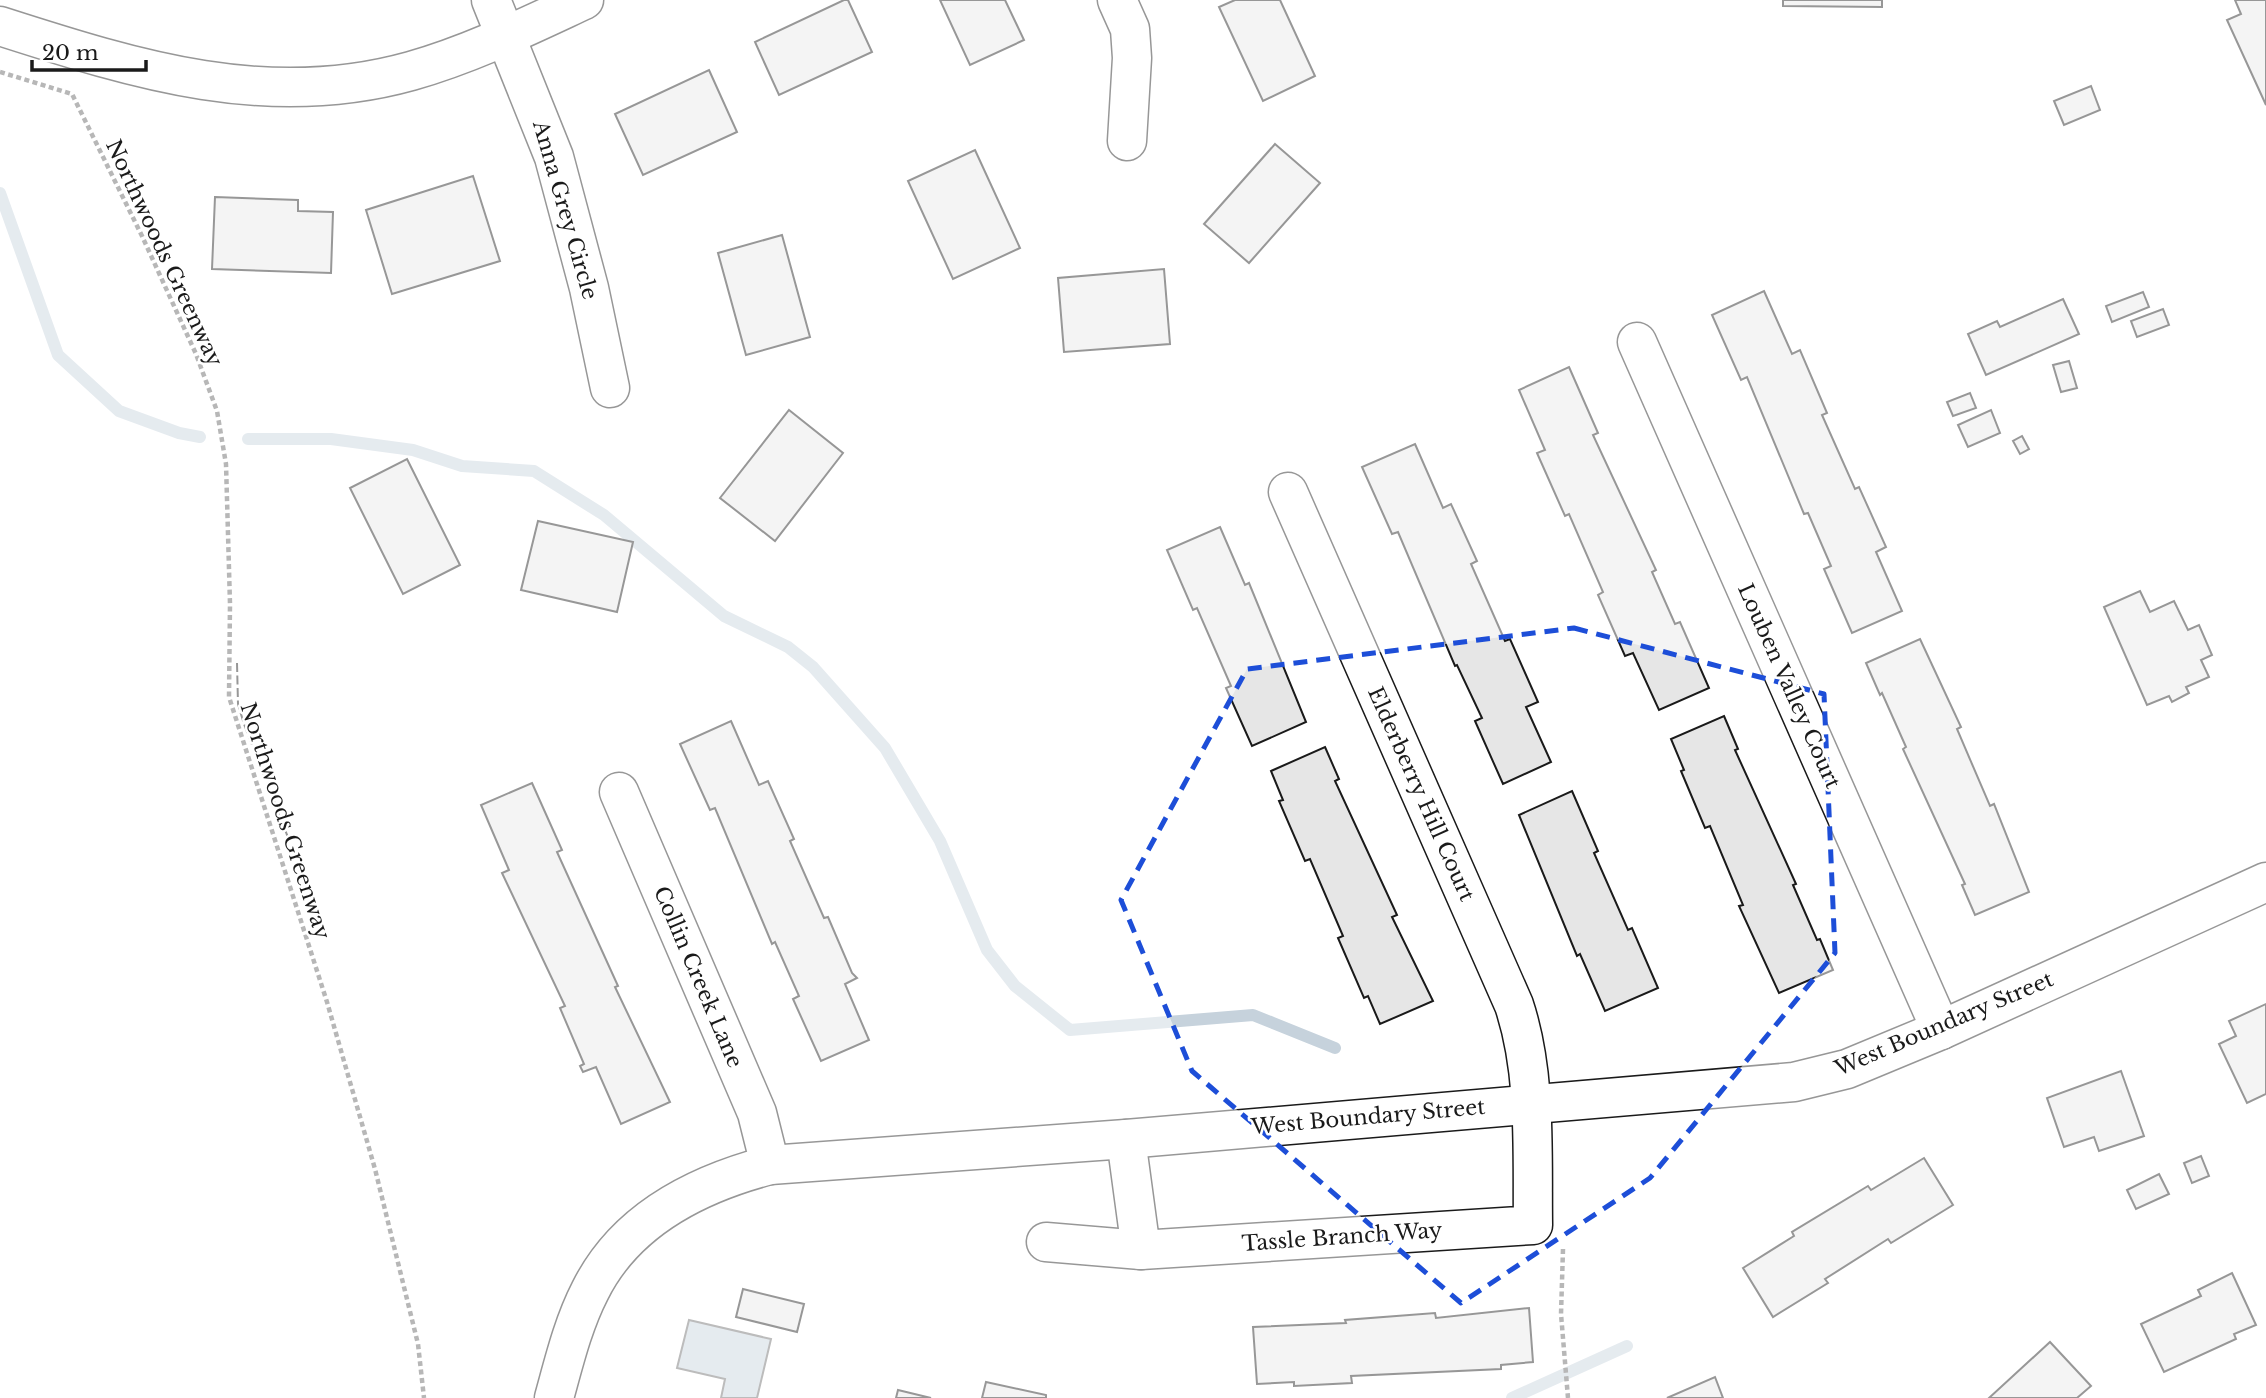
<svg xmlns="http://www.w3.org/2000/svg" width="2266" height="1398" font-family="'Libre Baskerville',serif">
<style>
.water{fill:#c6d2dc;stroke:#6a6a6a;stroke-width:2}
.lines{fill:none;stroke-linecap:round;stroke-linejoin:round}
.stream{stroke:#c6d2dc;stroke-width:12}
.building{fill:#e6e6e6;stroke:#1a1a1a;stroke-width:2}
.minor-casing{stroke:#1a1a1a;stroke-width:41}
.path{stroke:#5f5f5f;stroke-width:4.5;stroke-dasharray:5 3.5;stroke-linecap:butt}
.minor{stroke:#fff;stroke-width:38}
.fence{stroke:#1a1a1a;stroke-width:2;stroke-dasharray:9 3.5;stroke-linecap:butt}
.marked{fill:none;stroke:#1d4ed8;stroke-width:5;stroke-dasharray:14 9;stroke-linejoin:round}
.labels{text-anchor:middle;dominant-baseline:central;stroke-width:5;stroke-linejoin:round;paint-order:stroke}
.street-label{font-size:21px;fill:#1a1a1a;stroke:#fff}
</style>
<rect width="100%" height="100%" fill="#fff"/>
<polygon class="water" points="689,1320 771,1339 757,1398 721,1398 725,1379 677,1368"/>
<g class="lines">
<g class="stream">
<polyline points="0,193 58,355 119,411 179,433 200,437"/>
<polyline points="248,439 331,439 413,450 462,466 534,471 604,515 724,616 788,647 813,667 885,748 940,841 987,950 1015,986 1070,1030 1253,1015 1335,1048"/>
<polyline points="1512,1398 1627,1346"/>
</g>
</g>
<g class="building">
<polygon points="844,0 848,0 872,52 779,95 755,42"/>
<polygon points="940,0 1005,0 1024,40 970,65"/>
<polygon points="1235,0 1280,0 1315,76 1263,101 1219,7"/>
<polygon points="1783,0 1882,0 1882,7 1783,6"/>
<polygon points="2235,0 2266,0 2266,105 2227,20 2241,14"/>
<polygon points="709,70 737,132 643,175 615,114"/>
<polygon points="2091,86 2100,110 2064,125 2054,101"/>
<polygon points="1275,144 1320,183 1249,263 1204,224"/>
<polygon points="975,150 1020,248 953,279 908,181"/>
<polygon points="473,176 500,261 392,294 366,210"/>
<polygon points="215,197 298,200 298,211 333,212 331,273 212,269"/>
<polygon points="782,235 810,337 746,355 718,253"/>
<polygon points="1164,269 1170,344 1064,352 1058,278"/>
<polygon points="1764,291 1792,354 1800,350 1827,413 1822,415 1855,489 1859,487 1886,547 1876,552 1902,611 1852,633 1824,569 1831,566 1808,513 1804,514 1747,377 1741,380 1712,315"/>
<polygon points="2143,292 2149,307 2112,322 2106,306"/>
<polygon points="2063,299 2079,334 1986,375 1968,334 1997,321 2000,327"/>
<polygon points="2163,309 2169,325 2137,337 2131,321"/>
<polygon points="2069,361 2077,388 2061,392 2053,365"/>
<polygon points="1569,367 1598,433 1593,435 1656,570 1652,572 1675,624 1680,622 1709,688 1659,710 1633,653 1625,656 1598,595 1603,592 1569,514 1565,516 1537,453 1545,450 1519,390"/>
<polygon points="1970,393 1976,408 1953,416 1947,402"/>
<polygon points="789,410 843,453 775,541 720,498"/>
<polygon points="1991,410 2000,433 1968,447 1958,425"/>
<polygon points="2022,436 2029,449 2020,454 2013,441"/>
<polygon points="1415,444 1443,508 1451,504 1477,561 1471,564 1505,641 1510,639 1538,702 1526,707 1551,762 1503,784 1475,721 1482,718 1457,665 1455,666 1398,532 1392,534 1362,467"/>
<polygon points="407,459 460,565 403,594 350,488"/>
<polygon points="538,521 633,542 617,612 521,590"/>
<polygon points="1220,527 1245,585 1249,583 1306,722 1252,746 1226,688 1231,686 1197,608 1193,610 1167,550"/>
<polygon points="2140,591 2150,612 2174,601 2188,630 2199,625 2212,655 2201,660 2209,677 2186,687 2189,693 2172,702 2169,696 2147,705 2104,607"/>
<polygon points="1920,639 1961,727 1957,729 1990,806 1994,804 2029,892 1975,915 1962,885 1965,884 1903,749 1906,747 1882,693 1880,695 1866,663"/>
<polygon points="1724,716 1738,749 1735,750 1796,884 1793,885 1817,940 1820,939 1833,970 1779,993 1739,906 1743,905 1710,826 1705,828 1681,771 1684,770 1671,739"/>
<polygon points="731,721 759,785 768,781 794,839 790,841 824,918 828,917 852,973 857,978 845,984 869,1040 821,1061 793,999 799,996 775,942 772,944 715,808 710,810 680,744"/>
<polygon points="1325,747 1339,779 1335,781 1397,915 1392,917 1433,1001 1380,1024 1368,996 1364,998 1338,938 1343,936 1310,859 1305,861 1279,801 1283,800 1271,771"/>
<polygon points="532,783 562,850 557,852 618,986 615,987 670,1102 621,1124 596,1067 583,1072 580,1066 584,1064 560,1008 565,1006 502,873 509,870 481,805"/>
<polygon points="1572,791 1598,851 1594,853 1628,930 1632,928 1658,988 1605,1011 1580,954 1577,956 1519,815"/>
<polygon points="2266,1004 2266,1094 2247,1103 2219,1044 2236,1036 2229,1021"/>
<polygon points="2121,1071 2144,1136 2099,1151 2094,1137 2064,1147 2047,1098"/>
<polygon points="2201,1156 2209,1176 2192,1183 2184,1163"/>
<polygon points="1924,1158 1953,1205 1891,1243 1888,1239 1825,1279 1828,1283 1773,1317 1743,1268 1794,1236 1792,1232 1868,1186 1871,1190"/>
<polygon points="2159,1174 2169,1194 2136,1209 2127,1190"/>
<polygon points="2232,1273 2256,1325 2234,1334 2236,1339 2164,1372 2141,1324 2201,1296 2198,1290"/>
<polygon points="743,1289 804,1304 797,1332 736,1317"/>
<polygon points="1529,1308 1533,1362 1501,1365 1501,1369 1351,1376 1352,1383 1294,1386 1294,1382 1257,1384 1253,1327 1346,1323 1345,1320 1435,1313 1436,1318"/>
<polygon points="2050,1342 2091,1386 2077,1398 1989,1398"/>
<polygon points="1715,1377 1723,1398 1667,1398"/>
<polygon points="986,1382 1046,1395 1046,1398 982,1398"/>
<polygon points="898,1390 931,1398 896,1398"/>
</g>
<g class="lines">
<defs>
<g id="minor">
<polyline points="491,0 554,157 589,288 610,388"/>
<polyline points="1117,0 1130,29 1132,58 1127,141"/>
<path d="M0,26C137,70 268,111 411,71C471,54 528,26 584,0"/>
<polyline points="1637,342 1941,1030"/>
<polyline points="619,792 757,1113 770,1165"/>
<path d="M1126,1139L1141,1250L1533,1225C1532,1153 1537,1074 1514,1005L1288,492"/>
<polyline points="1046,1242 1141,1250"/>
<path d="M554,1398C564,1362 573,1324 590,1291C625,1220 697,1184 770,1165L1126,1139L1794,1082L1847,1069L1941,1030L2266,882"/>
</g>
</defs>
<use href="#minor" class="minor-casing"/>
<g class="path">
<polyline points="0,72 72,94 142,236 196,354 217,411 226,464 230,604 229,697 327,1002 375,1169 418,1344 424,1398"/>
<polyline points="1563,1249 1561,1314 1568,1398"/>
</g>
<use href="#minor" class="minor"/>
<polyline class="fence" points="237,663 238,704 244,724 289,840"/>
</g>
<path d="M0 0H2266V1398H0ZM1574,628L1824,694L1835,953L1650,1178L1461,1303L1192,1071L1121,900L1247,669Z" fill="#fff" fill-opacity=".55" fill-rule="evenodd"/>
<path class="marked" d="M1574,628L1824,694L1835,953L1650,1178L1461,1303L1192,1071L1121,900L1247,669Z"/>
<g class="labels">
<g class="street-label">
<text transform="translate(565 210) rotate(74)">Anna Grey Circle</text>
<text transform="translate(164 253) rotate(65)">Northwoods Greenway</text>
<text transform="translate(1789 686) rotate(66)">Louben Valley Court</text>
<text transform="translate(1421 794) rotate(66)">Elderberry Hill Court</text>
<text transform="translate(285 821) rotate(72)">Northwoods Greenway</text>
<text transform="translate(698 977) rotate(67)">Collin Creek Lane</text>
<text transform="translate(1944 1024) rotate(-23)">West Boundary Street</text>
<text transform="translate(1368 1117) rotate(-5)">West Boundary Street</text>
<text transform="translate(1342 1237) rotate(-4)">Tassle Branch Way</text>
</g>
</g>
<path d="M32 60v10h114v-10" fill="none" stroke="#1a1a1a" stroke-width="3.5"/>
<text x="42" y="60" font-size="21" fill="#1a1a1a" stroke="#ffffff" stroke-width="5" paint-order="stroke">20 m</text>
</svg>
